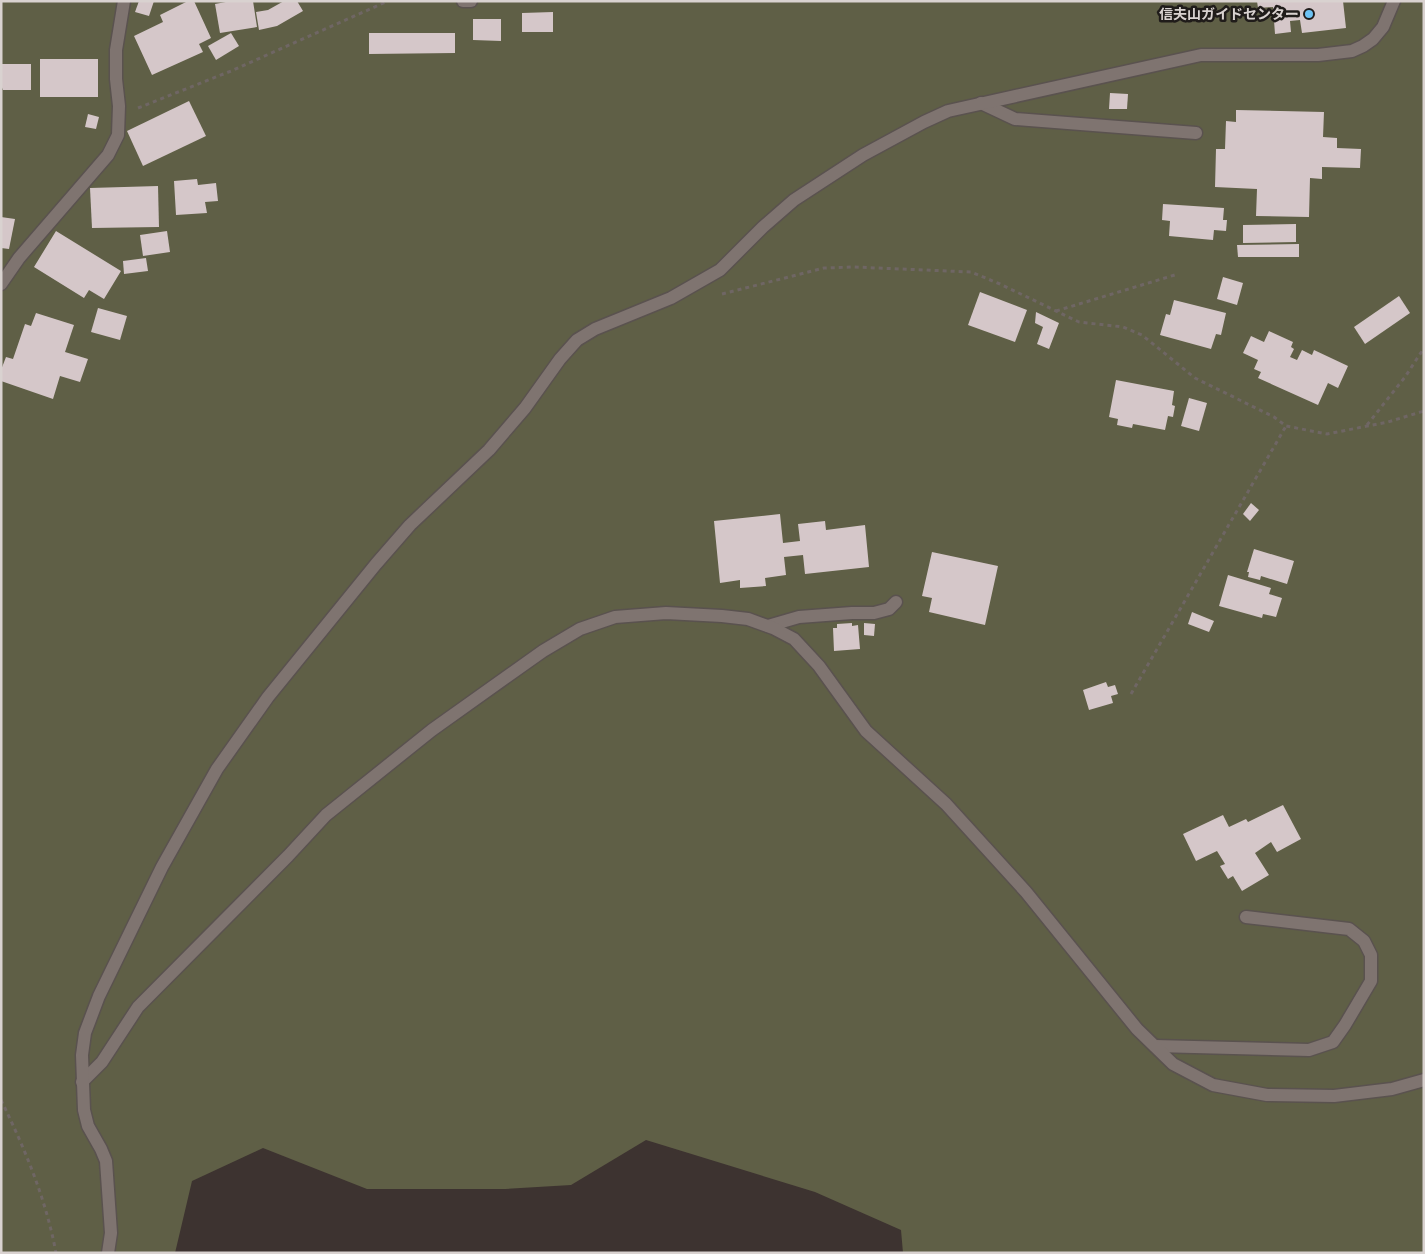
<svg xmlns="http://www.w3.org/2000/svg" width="1425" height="1254" font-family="Montserrat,'Noto Sans JP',sans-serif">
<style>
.green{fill:#5f5f46}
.building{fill:#d5c7c9}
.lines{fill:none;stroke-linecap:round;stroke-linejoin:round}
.service-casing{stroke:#5a524f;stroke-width:15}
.minor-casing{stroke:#5a524f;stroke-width:15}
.path{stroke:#6f6664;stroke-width:3;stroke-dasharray:4 4;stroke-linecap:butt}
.service{stroke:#7f7470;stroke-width:12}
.minor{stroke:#7f7470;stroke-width:12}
.poi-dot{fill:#6dc2f3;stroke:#201c1a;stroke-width:2}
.labels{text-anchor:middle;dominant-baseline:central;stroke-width:5;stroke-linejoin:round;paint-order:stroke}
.poi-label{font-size:14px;font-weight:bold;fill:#d9d2d0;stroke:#201c1a;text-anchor:end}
</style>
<rect width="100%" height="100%" fill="#3d3330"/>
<polygon class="green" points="1,1 1424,1 1424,1253 903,1253 901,1230 815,1192 646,1140 571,1185 505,1189 367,1189 263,1148 192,1181 175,1253 1,1253"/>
<g class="building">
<polygon points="139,1 154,1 149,16 135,12"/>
<polygon points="188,1 194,1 211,38 199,44 203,52 152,75 134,36 163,22 160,15"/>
<polygon points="231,1 253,1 257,27 220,33 215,4"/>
<polygon points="284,1 297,1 303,11 277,26 259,30 256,12 268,10"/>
<polygon points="1257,1 1343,1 1346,28 1302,33 1300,20 1290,21 1291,32 1275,34 1273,7 1258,8"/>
<polygon points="553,12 553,32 522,32 522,13"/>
<polygon points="473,19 501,19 501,41 473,40"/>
<polygon points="231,33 239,46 216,60 208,46"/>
<polygon points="369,33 455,33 455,53 369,54"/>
<rect x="40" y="59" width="58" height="38"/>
<polygon points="1,64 31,64 31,90 3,90 1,85"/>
<polygon points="1110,93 1128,94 1127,109 1109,109"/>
<polygon points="189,101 206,136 143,166 127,131"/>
<polygon points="1236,110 1324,112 1323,137 1337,138 1337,148 1361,149 1360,168 1322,167 1322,179 1310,178 1309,217 1256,216 1257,189 1215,187 1216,149 1225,149 1226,121 1236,122"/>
<polygon points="88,114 99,117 96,129 85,127"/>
<polygon points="197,179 198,185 216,183 218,201 205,202 207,213 176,215 174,181"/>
<polygon points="158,186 159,227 92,228 90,188"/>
<polygon points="1163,204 1224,208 1223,220 1227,220 1226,231 1214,230 1213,240 1169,236 1170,221 1162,220"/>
<polygon points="1,217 15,219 9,249 1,248"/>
<polygon points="1296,224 1296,242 1243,243 1243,225"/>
<polygon points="56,231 121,271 104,299 89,290 84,298 34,267"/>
<polygon points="167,231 170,252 143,256 140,235"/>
<polygon points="1299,244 1299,257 1238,257 1237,245"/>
<polygon points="146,258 148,271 124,274 123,261"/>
<polygon points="1223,277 1243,283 1237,305 1217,299"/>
<polygon points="980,292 1027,310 1015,342 968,325"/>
<polygon points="1399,296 1410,313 1365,344 1354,327"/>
<polygon points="1174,300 1226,313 1221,335 1216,334 1211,349 1160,335 1166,314 1170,315"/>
<polygon points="98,308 127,316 120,340 91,332"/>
<polygon points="1036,312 1059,323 1049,349 1037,344 1043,327 1035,323"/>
<polygon points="36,313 74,325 65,352 88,359 80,382 60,376 53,399 1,381 1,370 6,357 13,359 25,324 31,326"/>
<polygon points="1269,331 1293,342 1291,347 1294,349 1290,357 1297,360 1302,350 1312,355 1314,350 1348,366 1338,388 1328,383 1318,405 1258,378 1261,372 1254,369 1258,360 1243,353 1251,336 1264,342"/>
<polygon points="1116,380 1174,391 1172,405 1175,406 1173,417 1168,416 1165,430 1133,424 1132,428 1117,425 1118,419 1109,417"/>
<polygon points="1189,398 1207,403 1199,431 1181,426"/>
<polygon points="1251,503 1259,510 1250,521 1243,514"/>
<polygon points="780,514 783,543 800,541 798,524 825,521 826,530 865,525 869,567 805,574 803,555 784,557 786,575 765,578 766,586 740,588 740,580 720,583 714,521"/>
<polygon points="1254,549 1294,561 1287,584 1261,576 1260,580 1248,577 1249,572 1247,572"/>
<polygon points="932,552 998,566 985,625 929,612 932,598 922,596"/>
<polygon points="1228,575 1271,588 1269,594 1282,598 1276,617 1263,614 1262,618 1219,606"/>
<polygon points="1192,612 1214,621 1209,632 1188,624"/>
<polygon points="852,623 852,626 858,625 860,649 834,651 833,628 837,628 837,624"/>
<polygon points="864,623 875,624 874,636 864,635"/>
<polygon points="1106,682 1108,687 1115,685 1118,694 1111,696 1113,703 1089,710 1083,690"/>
<polygon points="1283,805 1301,839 1277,852 1271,842 1255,853 1269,875 1242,891 1233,876 1228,879 1220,866 1225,864 1217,851 1196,861 1183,834 1223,815 1229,827 1246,819 1248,822"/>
</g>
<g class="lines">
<defs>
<g id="service">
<polyline points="981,103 1015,119 1196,133"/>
<polyline points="768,626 799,617 852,613 874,613 889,609 896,602"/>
<polyline points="1155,1046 1309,1050 1333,1042 1345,1025 1371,981 1371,955 1364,941 1349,929 1246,917"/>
</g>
<g id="minor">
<polyline points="463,1 471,1"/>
<polyline points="1,284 19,258 108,155 118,135 119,106 116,79 116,50 124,1"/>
<polyline points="82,1082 102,1062 138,1007 288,856 326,815 432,730 543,651 580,629 615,617 666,613 722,616 748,619 773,628 794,639 819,666 866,731 946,804 1026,892 1137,1029 1173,1064 1213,1085 1267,1095 1334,1096 1392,1089 1424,1080"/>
<polyline points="108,1253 111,1233 106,1161 101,1149 88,1126 84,1110 82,1055 85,1033 99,996 162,867 217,769 268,697 376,564 410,525 489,450 525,408 560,359 577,340 595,329 671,298 720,270 763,227 794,200 863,155 924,122 948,111 1201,55 1318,55 1352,51 1363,46 1373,39 1383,27 1394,1"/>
</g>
</defs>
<use href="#service" class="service-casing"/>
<use href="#minor" class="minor-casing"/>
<g class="path">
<polyline points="138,108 231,71 388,1"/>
<polyline points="722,294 824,268 854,267 971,272 1000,284 1079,322 1123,327 1142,335 1195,378 1274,417 1286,426 1327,434 1388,422 1424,411"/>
<polyline points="1056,311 1178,274"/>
<polyline points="1367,425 1405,377 1424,348"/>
<polyline points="1131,694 1286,426"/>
<path d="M1,1100C25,1149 46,1199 56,1253"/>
</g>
<use href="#service" class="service"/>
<use href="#minor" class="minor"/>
</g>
<circle class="poi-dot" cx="1309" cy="14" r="5"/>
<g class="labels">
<g class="poi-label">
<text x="1299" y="14">信夫山ガイドセンター</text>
</g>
</g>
<rect width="1425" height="1254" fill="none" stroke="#d9d2d0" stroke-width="5"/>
</svg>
